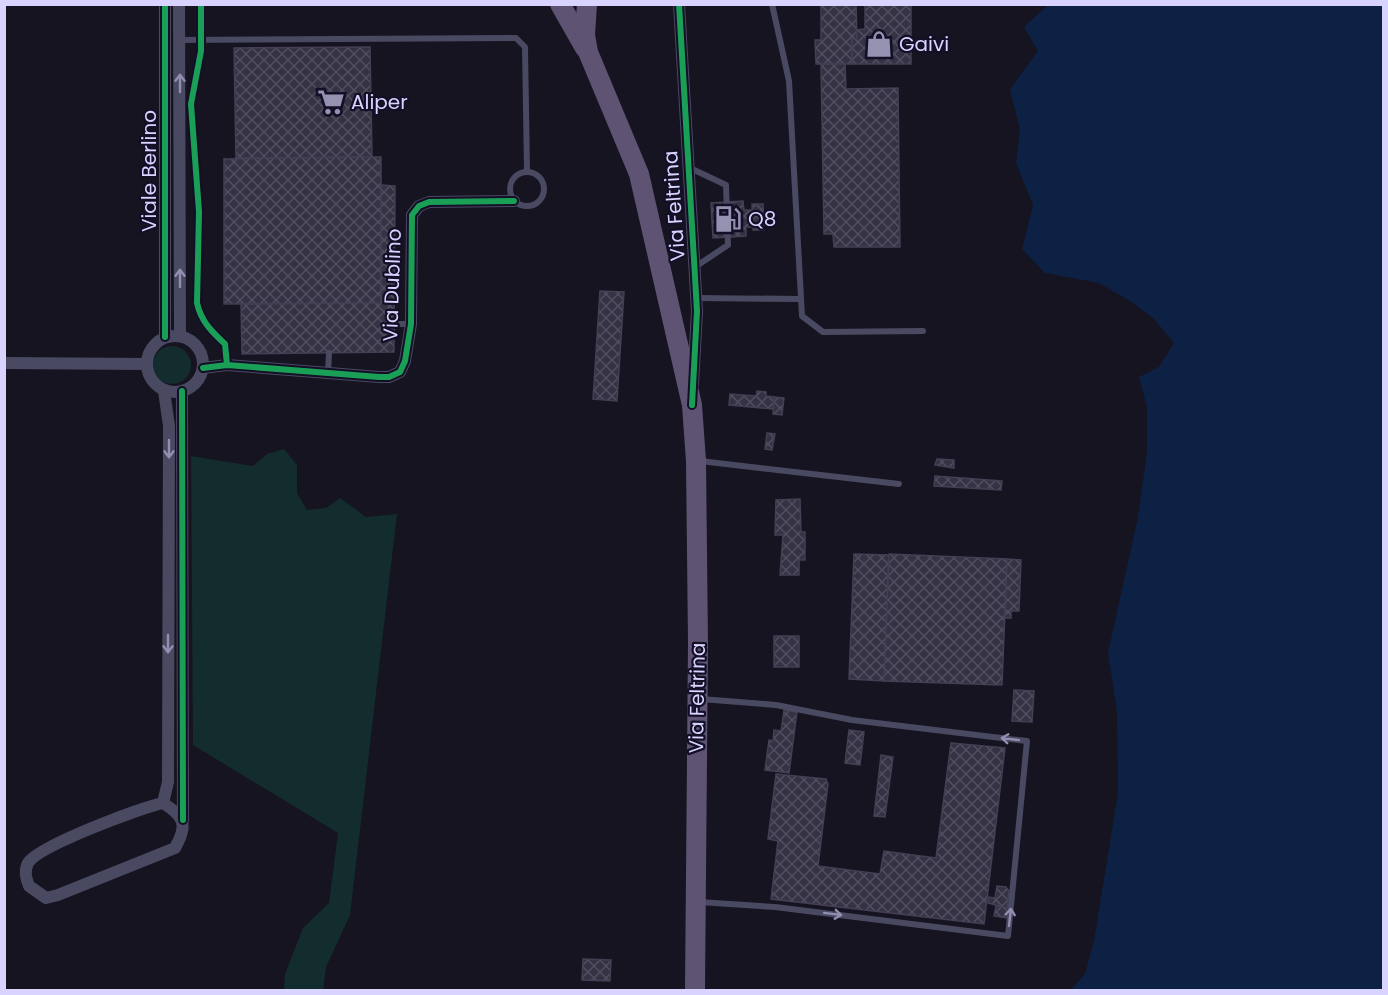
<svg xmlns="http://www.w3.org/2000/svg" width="1388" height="995" font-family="Poppins,sans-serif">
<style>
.grass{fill:#132c2d}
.water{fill:#0d2144}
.building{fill:url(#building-cross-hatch);stroke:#433f54;stroke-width:1.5}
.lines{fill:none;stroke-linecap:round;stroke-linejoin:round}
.lane{stroke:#4a4962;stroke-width:6}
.street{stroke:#4a4962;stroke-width:12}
.primary{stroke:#5e5373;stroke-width:20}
.cycleway-casing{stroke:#130f26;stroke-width:10}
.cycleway{stroke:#1a9f57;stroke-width:6}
.oneway{stroke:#928eb0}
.labels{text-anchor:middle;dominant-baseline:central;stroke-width:4.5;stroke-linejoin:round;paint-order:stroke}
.poi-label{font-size:20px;fill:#d9d4ff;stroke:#130f26;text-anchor:start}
.street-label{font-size:20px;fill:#d9d4ff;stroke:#130f26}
</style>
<defs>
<pattern id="building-cross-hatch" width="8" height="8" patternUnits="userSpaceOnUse" patternTransform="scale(1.5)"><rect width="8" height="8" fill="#343243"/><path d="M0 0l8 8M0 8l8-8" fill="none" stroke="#514f5f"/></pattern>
</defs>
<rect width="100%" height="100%" fill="#161421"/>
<g class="grass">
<circle cx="172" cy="365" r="19"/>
<polygon points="284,449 297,465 297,493 307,510 326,508 340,498 366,517 397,514 350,915 326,967 323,990 284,990 285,974 303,928 329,903 338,833 193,745 191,456 253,466 267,454"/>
</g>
<polygon class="water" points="1049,4 1383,5 1383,990 1071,990 1085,974 1094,941 1118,793 1117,711 1108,653 1138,517 1147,452 1147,407 1139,377 1159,367 1174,343 1154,319 1132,302 1099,283 1045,273 1022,249 1033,205 1016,163 1020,130 1010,89 1038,51 1024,27"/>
<g class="building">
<polygon points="821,4 856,4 857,39 852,39 852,64 816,64 815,40 821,40"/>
<polygon points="865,4 911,4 911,64 852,64 852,39 857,39 856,30 865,29"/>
<polygon points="370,47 372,157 236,158 234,48"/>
<polygon points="821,64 845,64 846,89 898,88 900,247 834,247 833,234 824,234"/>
<polygon points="372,157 381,157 381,303 224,304 224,159"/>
<polygon points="381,185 395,186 394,352 242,354 241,304 381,303"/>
<polygon points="743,201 744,210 752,210 753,227 746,227 746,236 713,238 711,203"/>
<polygon points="752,204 763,204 764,230 753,230"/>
<polygon points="600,291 624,292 617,401 593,399"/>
<polygon points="757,391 766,392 766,396 774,397 773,409 729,405 730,394 756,396"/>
<polygon points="774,397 784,398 782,415 773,414"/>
<polygon points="767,433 775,434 772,450 765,449"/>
<polygon points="937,459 954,460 954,468 935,465"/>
<polygon points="935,476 1002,481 1001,490 934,486"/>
<polygon points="800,499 801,532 805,532 805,560 799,560 799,575 780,575 783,535 775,535 776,500"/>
<polygon points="854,554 889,555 884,681 849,679"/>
<polygon points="889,554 1007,559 1002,685 884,681"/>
<polygon points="1007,559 1021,560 1019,611 1011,611 1011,618 1005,618"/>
<rect x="774" y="636" width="25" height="31"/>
<polygon points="1014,690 1034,691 1032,722 1012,721"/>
<polygon points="784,710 797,712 789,773 765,770 769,740 773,741 774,730 781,731"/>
<polygon points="849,730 864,732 860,765 845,763"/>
<polygon points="951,743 1005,748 984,924 771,899 778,841 768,839 776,774 826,779 828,784 818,866 880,874 884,851 936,858"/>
<polygon points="881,755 893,757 885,817 874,816"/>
<polygon points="997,886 1006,887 1009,891 1007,908 988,903 989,897 995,898"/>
<polygon points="996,906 1007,908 1006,918 994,916"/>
<polygon points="583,959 611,960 610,981 582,980"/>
</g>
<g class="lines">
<g class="lane">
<polyline points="772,4 789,81 802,316 823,332 923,331"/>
<polyline points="179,40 516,38 525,47 527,171"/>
<polyline points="690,168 726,185 728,245 695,267"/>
<circle cx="527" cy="189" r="17"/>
<polyline points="697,298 801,299"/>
<polyline points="395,324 411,324"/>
<polyline points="328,373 329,353"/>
<polyline points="700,461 899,484"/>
<polyline points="699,902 775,907 1008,936 1027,741 852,720 776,705 701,699"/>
</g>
<g class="street">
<polyline points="179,4 180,336"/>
<polyline points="679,4 697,311 693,384"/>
<circle cx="175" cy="364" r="28"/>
<polyline points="165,337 165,4"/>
<polyline points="4,363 146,364"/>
<polyline points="203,368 227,365 379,377 389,377 400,372 405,361 411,324 412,215 419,206 429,202 514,201"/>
<polyline points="182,391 183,820"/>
<polyline points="163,803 168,782 169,426 164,391"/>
<path d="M163,803C185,817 188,825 175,848L58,895L46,898L29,886C26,878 24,871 28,863C38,846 140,808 163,803Z"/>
</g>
<g class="primary">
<polyline points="560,4 585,48"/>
<polyline points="587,4 585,35 588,52 639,174 692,405 696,461 698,643 695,990"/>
</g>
<defs>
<g id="cycleway">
<path d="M201,4V51L191,104L199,212L197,303C201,321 211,331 225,344L227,365"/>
<polyline points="679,4 697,311 692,405"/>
<polyline points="165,337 165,4"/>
<polyline points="203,368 227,365 379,377 389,377 400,372 405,361 411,324 412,215 419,206 429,202 514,201"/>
<polyline points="182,391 183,820"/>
</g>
</defs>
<use href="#cycleway" class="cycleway-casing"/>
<use href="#cycleway" class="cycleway"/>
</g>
<defs><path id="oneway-shaft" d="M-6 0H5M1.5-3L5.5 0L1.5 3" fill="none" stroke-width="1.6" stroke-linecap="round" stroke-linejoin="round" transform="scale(1.5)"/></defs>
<g class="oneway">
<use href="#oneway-shaft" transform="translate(180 83) rotate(-90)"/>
<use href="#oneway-shaft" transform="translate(180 278) rotate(-90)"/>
<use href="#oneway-shaft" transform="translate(169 449) rotate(90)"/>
<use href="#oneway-shaft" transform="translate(168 644) rotate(90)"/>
<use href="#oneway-shaft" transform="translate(1010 739) rotate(-173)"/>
<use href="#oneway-shaft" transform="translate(833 914) rotate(7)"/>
<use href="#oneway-shaft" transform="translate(1010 917) rotate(-84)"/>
</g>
<defs>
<symbol id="shop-bare" viewBox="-9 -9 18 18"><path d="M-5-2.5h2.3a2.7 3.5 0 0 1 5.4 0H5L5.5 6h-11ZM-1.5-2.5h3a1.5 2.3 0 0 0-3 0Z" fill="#9591b1" stroke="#130f26" stroke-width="2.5" paint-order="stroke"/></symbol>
<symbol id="supermarket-bare" viewBox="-9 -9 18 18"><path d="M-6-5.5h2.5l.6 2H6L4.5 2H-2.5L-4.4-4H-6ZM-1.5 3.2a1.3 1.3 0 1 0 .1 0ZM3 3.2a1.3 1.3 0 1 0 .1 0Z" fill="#9591b1" stroke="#130f26" stroke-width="2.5" paint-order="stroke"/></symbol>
<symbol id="fuel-bare" viewBox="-9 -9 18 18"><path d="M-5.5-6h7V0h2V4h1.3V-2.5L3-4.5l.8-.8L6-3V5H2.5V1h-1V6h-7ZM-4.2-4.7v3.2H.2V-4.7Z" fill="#9591b1" stroke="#130f26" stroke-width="2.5" paint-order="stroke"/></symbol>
</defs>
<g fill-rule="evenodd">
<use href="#shop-bare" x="860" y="25" width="38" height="38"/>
<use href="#supermarket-bare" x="312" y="83" width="38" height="38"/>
<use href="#fuel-bare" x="709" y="200" width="38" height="38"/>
</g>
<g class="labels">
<g class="poi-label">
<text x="899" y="44">Gaivi</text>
<text x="351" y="102">Aliper</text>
<text x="748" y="219">Q8</text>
</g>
<g class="street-label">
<text transform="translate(149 171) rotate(-90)">Viale Berlino</text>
<text transform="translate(674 206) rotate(-94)">Via Feltrina</text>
<text transform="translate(392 285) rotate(-88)">Via Dublino</text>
<text transform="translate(697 698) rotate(-89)">Via Feltrina</text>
</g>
</g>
<rect width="1388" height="995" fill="none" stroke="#d9d4ff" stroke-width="12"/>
</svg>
